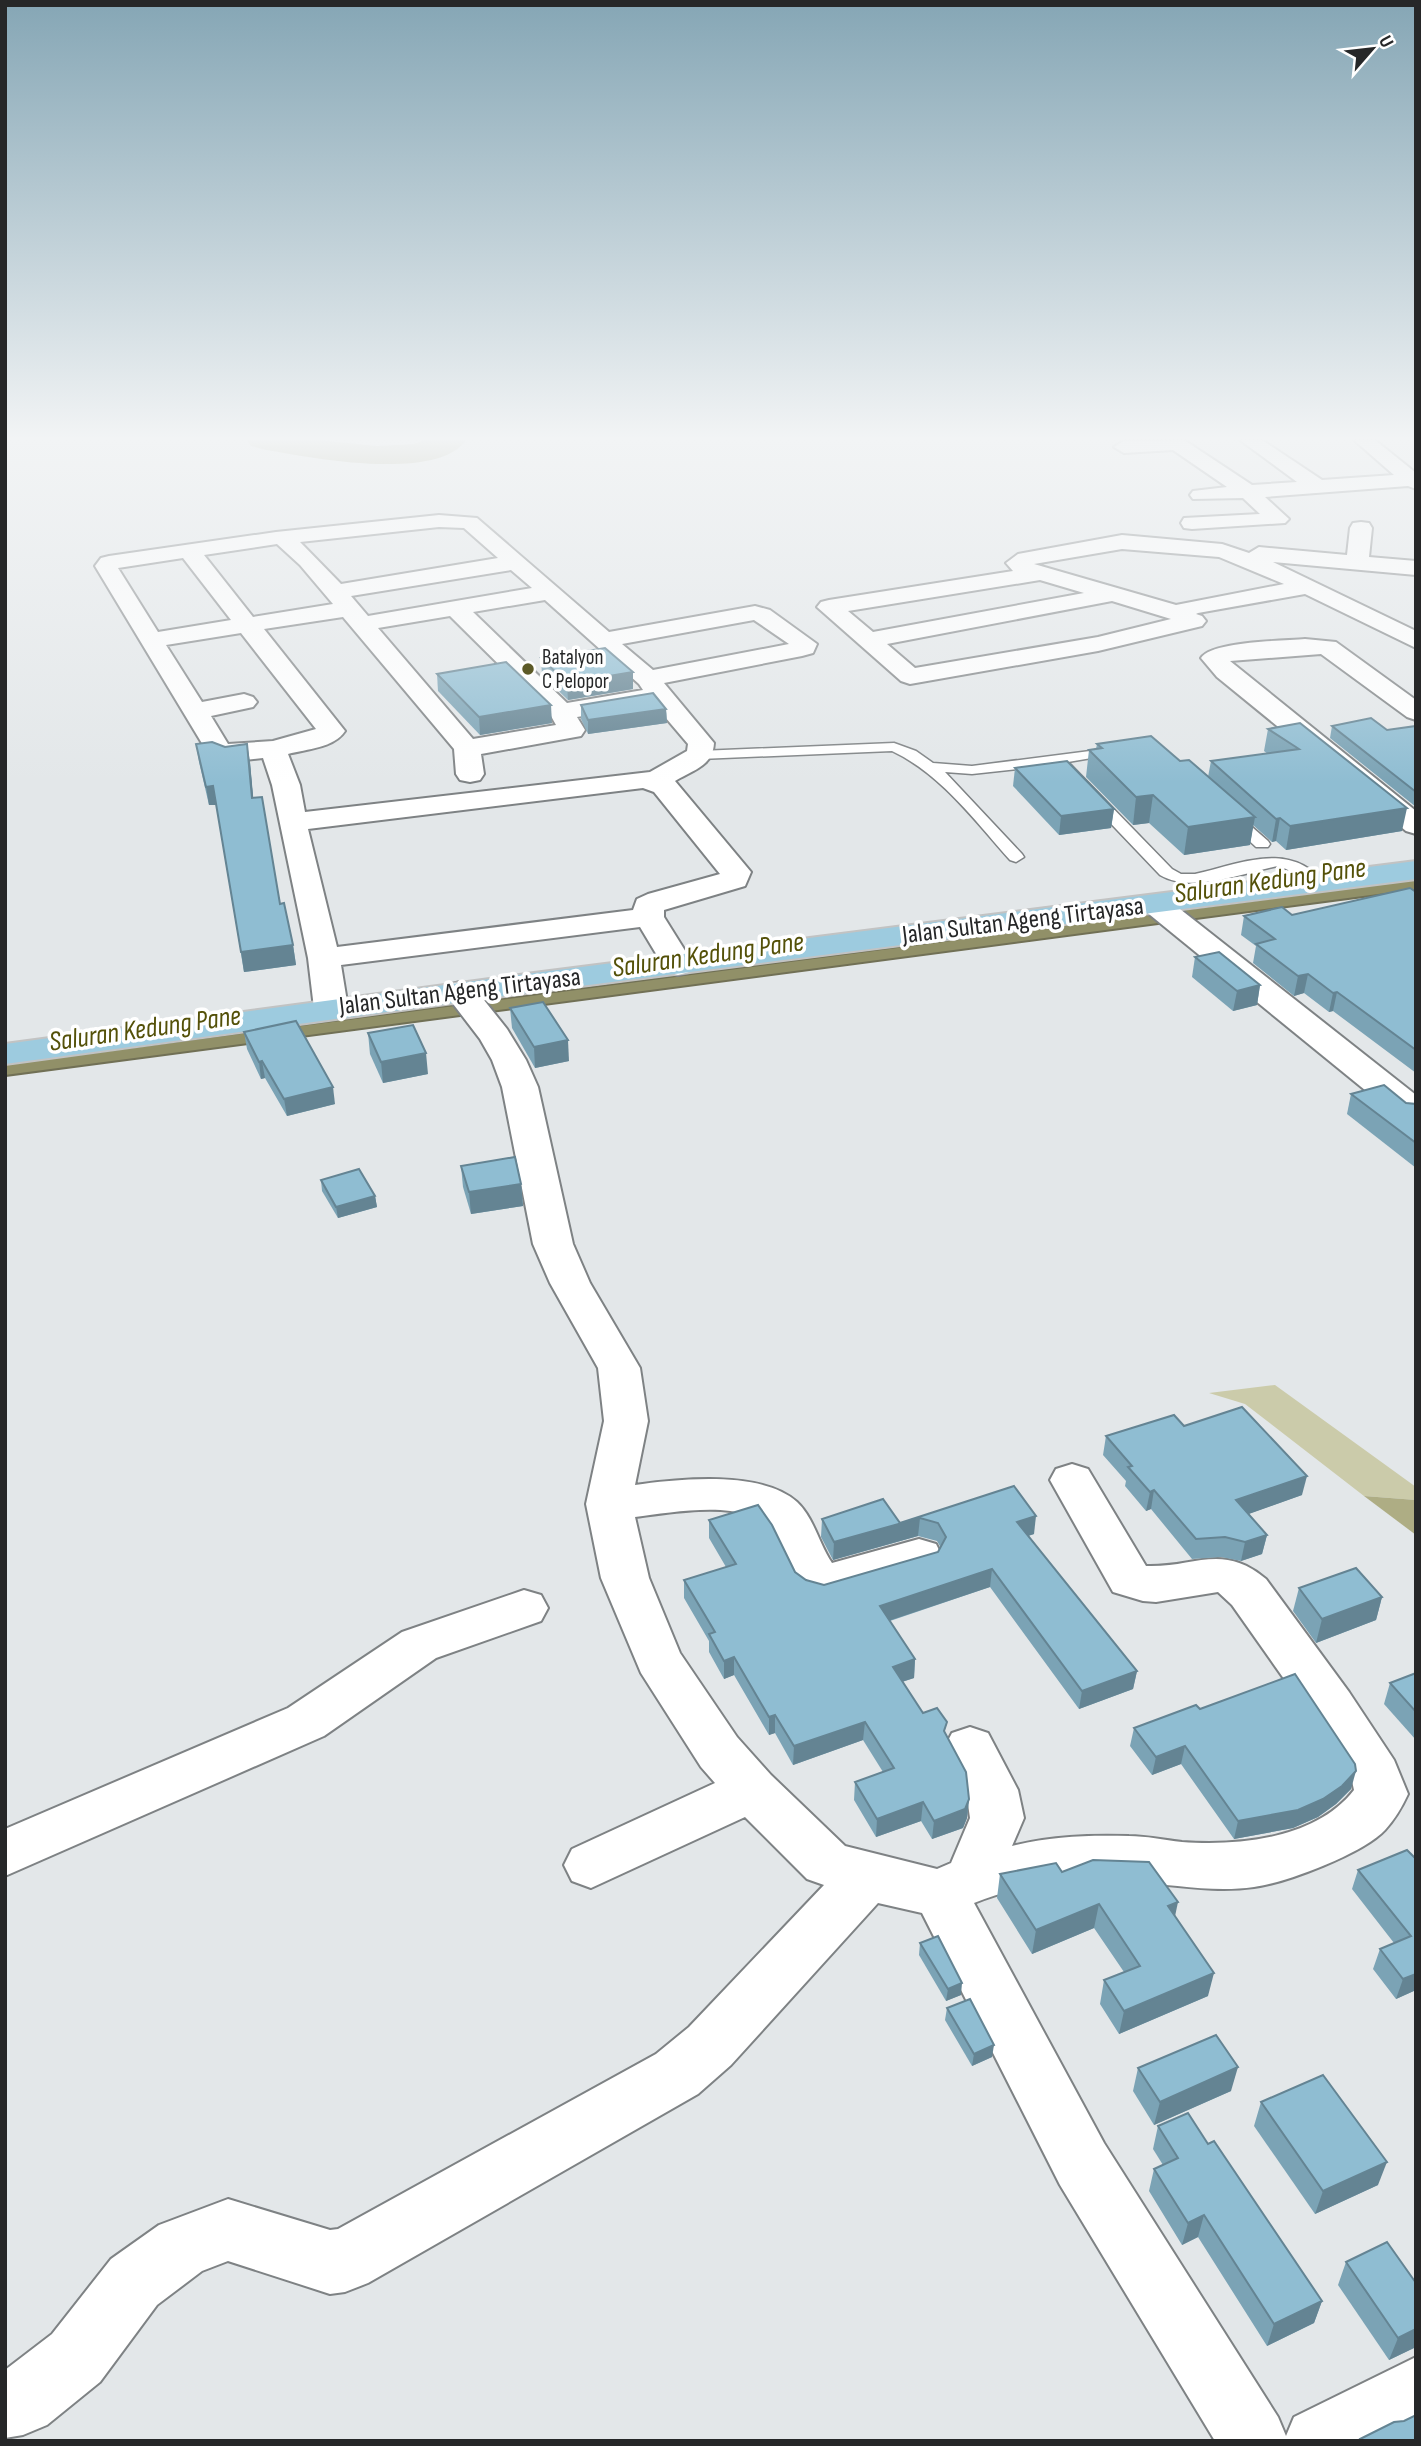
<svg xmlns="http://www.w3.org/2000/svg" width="1421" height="2446" font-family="'Sofia Sans Condensed',sans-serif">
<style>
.green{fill:#cbcbaa}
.forest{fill:#aead84}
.water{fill:#919068;stroke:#717055;stroke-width:2}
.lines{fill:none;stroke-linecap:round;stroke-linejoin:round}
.river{fill:#919068;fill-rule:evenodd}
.service-casing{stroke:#7e8284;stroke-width:3}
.minor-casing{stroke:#7e8284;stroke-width:4}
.primary-casing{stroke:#c2c3c3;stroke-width:4}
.service{fill:#fff;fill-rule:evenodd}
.minor{fill:#fff;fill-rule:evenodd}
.primary{fill:#9dcbdf;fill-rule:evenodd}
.wall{fill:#7ba3b5}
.shaded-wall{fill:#648493}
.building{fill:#8fbdd2;stroke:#648493;stroke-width:2}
.poi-dot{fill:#5c5a27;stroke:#fff;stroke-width:2.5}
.labels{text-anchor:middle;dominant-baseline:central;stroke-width:7;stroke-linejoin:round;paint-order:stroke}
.far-poi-label{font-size:21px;fill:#262728;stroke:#fff;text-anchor:start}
.street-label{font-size:26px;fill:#262728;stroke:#fff}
.water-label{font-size:28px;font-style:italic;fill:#545109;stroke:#fff}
</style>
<rect width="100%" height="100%" fill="#e3e7e9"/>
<polygon class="green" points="1275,1385 1416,1487 1416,1500 1364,1496 1245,1404 1209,1393"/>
<polygon class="forest" points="1364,1496 1416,1500 1416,1535"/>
<polygon class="water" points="1416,879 1416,890 5,1076 5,1064"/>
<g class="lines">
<path class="river" d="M247,440H317L377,446L414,444L424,440H466C437,483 305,457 262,449L251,446Z"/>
<defs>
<g id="service">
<path d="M894,743L916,751L933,763L972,766L1121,747L1123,750L1121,753L1068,762L1172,869L1181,874H1195C1240,864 1290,840 1324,883L1316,888C1301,884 1295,870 1278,866C1243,873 1192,894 1160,875L1055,765L972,774L945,772L1022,854L1024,857L1016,862L1010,860C975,821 941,774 892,751L700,759L693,755L700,751Z"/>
<polygon points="1232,812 1237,814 1268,841 1270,844 1268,847 1256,847 1227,820 1224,817 1227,814"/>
</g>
<g id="minor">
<polygon points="1184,440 1252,485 1297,482 1240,440 1262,440 1322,480 1394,475 1354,440 1375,440 1416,473 1416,489 1408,486 1265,497 1289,519 1285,523 1192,529 1184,528 1181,523 1184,518 1260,514 1243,498 1193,499 1190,495 1193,491 1227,487 1173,450 1124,453 1114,447 1124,441"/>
<path d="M439,515L477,518L609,632L755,606L770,610L817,644L813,653L802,656L664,683L714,743C713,766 693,770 675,781L751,872L745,886L664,910V917L694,965L689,972L678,975L667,972L640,927L341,965L348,1008L343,1015L331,1018L319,1015L314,1008L308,958L272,785L263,758L227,762L209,755L95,566L101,558L109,556L276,532ZM439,527L464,528L498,558L341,584L300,542ZM277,544L300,565L333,604L253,617L204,555ZM183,558L231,620L158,632L118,568ZM511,570L532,588L368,616L351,596ZM545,600L639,684L643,690L567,703L473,612ZM450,616L551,716L556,725L473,739L378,628ZM343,617L454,749L456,774L460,780L470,782L480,780L484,774L481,754L581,736L585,730L577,717L654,704L688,744L687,751L650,772L305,812L300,785L288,754C307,749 334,748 345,731L264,629ZM754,620L789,644L653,670L622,644ZM241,633L316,729L273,741L228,744L211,716L253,707L257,702L253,697L244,694L202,702L166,645ZM643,788L654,792L720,874L648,894L637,899L633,910L337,947L308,829Z"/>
<path d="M1361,522L1369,523L1372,528L1369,557L1416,561V575L1273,562L1416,631V648L1305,594L1198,613L1196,614L1202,616L1206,621L1202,626L1098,651L910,684L901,681L817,607L821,602L829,600L1013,571L1006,563L1018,554L1122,535L1222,544L1249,553L1259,547L1347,555L1350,528L1353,523ZM1122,549L1219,557L1284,584L1176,605L1034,564ZM1040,580L1084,593L873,632L848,611ZM1112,601L1171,619L1098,637L915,668L887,644Z"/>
<path d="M1305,639L1336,642L1416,700V720L1407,717L1321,654L1230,661L1416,811V834L1406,831L1217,677L1201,658C1212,641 1283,641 1305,639Z"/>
<polygon points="1155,895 1166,898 1416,1095 1416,1124 1403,1121 1144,910 1140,904 1144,898"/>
<path d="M460,982L472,985L507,1029L526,1060L538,1087L573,1244L590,1283L640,1368L648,1421L635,1485C679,1479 762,1470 797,1502C814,1518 819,1544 832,1563L919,1539L936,1544L942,1556L936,1568L822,1601C817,1599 811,1598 806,1596C778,1580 783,1527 748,1515C718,1504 666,1513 635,1517L649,1578L680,1653L737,1737L771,1775L845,1846L937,1869L951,1863L970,1818L966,1790L944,1748L952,1733L970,1727L988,1733L1018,1790L1024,1818L1012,1846C1051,1836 1088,1835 1129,1836C1146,1836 1164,1840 1182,1842C1239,1846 1316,1839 1354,1790L1352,1781L1313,1720L1232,1605L1218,1592L1156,1602L1143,1601L1113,1592L1050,1480L1056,1469L1072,1464L1088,1469L1146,1566C1194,1568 1222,1542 1266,1579L1349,1692L1394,1760L1408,1794C1402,1807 1395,1819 1385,1830C1364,1853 1286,1883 1254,1887C1213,1893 1172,1884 1131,1882C1080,1879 1022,1883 974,1903L1104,2143L1278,2417L1286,2436L1294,2417L1416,2357V2429L1393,2441H1215L1060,2185L922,1913L878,1903L731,2065L698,2094L368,2283L345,2292L330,2294L228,2261L202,2271L157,2305L100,2382L47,2425L23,2435L5,2438V2370L52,2334L111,2259L159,2225L228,2199L330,2230L338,2229L656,2054L689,2027L824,1885L807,1879L745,1817L591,1888L572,1881L564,1865L572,1849L715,1783L701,1767L641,1673L601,1578L586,1504L604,1421L598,1368L550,1283L533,1244L502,1087L492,1060L480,1039L444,992L448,985Z"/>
<polygon points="524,1590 541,1595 548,1608 541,1621 436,1658 324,1736 5,1876 5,1829 288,1708 402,1632"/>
</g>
<polygon id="primary" points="1416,861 1416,879 534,992 5,1064 5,1044 534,973"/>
</defs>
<use href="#service" class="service-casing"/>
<use href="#minor" class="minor-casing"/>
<use href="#primary" class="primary-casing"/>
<use href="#service" class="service"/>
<use href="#minor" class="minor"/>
<use href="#primary" class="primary"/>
</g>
<g class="wall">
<polygon points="541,658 633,672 633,689 568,700 542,675"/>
<polygon points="437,674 552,723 480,735 438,691"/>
<polygon points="581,705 666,709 667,723 588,734 581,719"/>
<polygon points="1300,723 1402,831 1286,850 1276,841 1272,842 1253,825 1250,845 1184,855 1149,823 1133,825 1086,777 1089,750 1096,749 1097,744 1180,761 1208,777 1211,761 1268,754 1264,751 1268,729"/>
<polygon points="1332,726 1387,730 1416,726 1416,807 1330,738"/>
<polygon points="196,744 250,762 253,798 280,904 293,945 296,965 244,972 216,805 209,805 199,762"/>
<polygon points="1015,768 1114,809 1111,828 1059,835 1013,786"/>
<polygon points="1416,892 1416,1073 1333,1011 1329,1012 1304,993 1294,996 1253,963 1256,946 1241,935 1244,916 1292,915"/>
<polygon points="1195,957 1260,985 1257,1005 1233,1011 1192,977"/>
<polygon points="510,1008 569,1061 535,1068 512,1028"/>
<polygon points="244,1032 335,1104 287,1116 265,1078 261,1079 247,1049"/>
<polygon points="368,1033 428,1074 383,1083 370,1054"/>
<polygon points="1351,1094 1416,1104 1416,1168 1347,1114"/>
<polygon points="461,1166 521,1184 523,1206 471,1214 463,1187"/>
<polygon points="321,1180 375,1196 377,1207 338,1218 322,1191"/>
<polygon points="1184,1426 1302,1495 1248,1514 1267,1535 1262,1554 1241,1561 1221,1557 1192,1559 1151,1509 1146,1511 1125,1486 1126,1481 1103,1455 1106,1436"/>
<polygon points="1014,1486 1034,1534 1028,1536 1137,1671 1133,1689 1079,1709 990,1587 890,1621 915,1659 914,1678 902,1682 923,1713 946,1735 969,1799 967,1818 963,1828 932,1839 921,1821 876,1837 854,1800 855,1782 883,1772 863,1740 793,1765 775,1733 769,1735 734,1675 724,1679 709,1652 709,1641 684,1598 684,1580 726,1567 709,1538 709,1520 795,1572 806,1580 824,1585 938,1552 941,1548 937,1541 918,1536 833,1560 821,1537 822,1519 900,1523"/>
<polygon points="1299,1588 1382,1597 1376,1620 1316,1643 1293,1611"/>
<polygon points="1416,1673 1416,1740 1384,1704 1390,1683"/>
<polygon points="1200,1709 1351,1789 1336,1804 1318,1817 1293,1828 1234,1839 1181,1764 1152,1775 1130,1746 1134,1728"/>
<polygon points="1416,1859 1416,1990 1396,1999 1373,1969 1380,1949 1394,1943 1352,1889 1358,1870"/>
<polygon points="1062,1872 1175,1916 1208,1996 1119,2034 1100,2004 1104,1980 1124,1972 1094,1928 1032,1954 997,1898 1000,1874"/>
<polygon points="920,1943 961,1995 946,2001 919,1955"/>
<polygon points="947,2008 992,2057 972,2066 945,2020"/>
<polygon points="1138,2068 1231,2091 1154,2125 1133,2091"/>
<polygon points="1261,2102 1378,2185 1315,2214 1254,2126"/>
<polygon points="1158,2126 1208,2144 1322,2301 1314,2323 1267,2346 1198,2237 1182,2245 1149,2191 1154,2169 1163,2165 1153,2149"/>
<polygon points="1346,2262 1416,2283 1416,2347 1389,2360 1338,2285"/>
</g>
<g class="shaded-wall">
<polygon points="633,672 633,689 568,700 567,683"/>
<polygon points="551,705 552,723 480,735 479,717"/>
<polygon points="666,709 667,723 588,734 588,720"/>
<polygon points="247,744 250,762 255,817 252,798"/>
<polygon points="213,786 216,805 209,805 206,787"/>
<polygon points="1153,795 1149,823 1133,825 1136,797"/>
<polygon points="1407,808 1402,831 1286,850 1290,826"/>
<polygon points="1114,809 1111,828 1059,835 1061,816"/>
<polygon points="1255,817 1250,845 1184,855 1188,827"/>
<polygon points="1280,818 1276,841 1272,842 1276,819"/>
<polygon points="293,945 296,965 244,972 241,952"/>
<polygon points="1308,974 1304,993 1294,996 1298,976"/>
<polygon points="1260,985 1257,1005 1233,1011 1237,991"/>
<polygon points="1337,992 1333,1011 1329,1012 1333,993"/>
<polygon points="568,1040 569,1061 535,1068 534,1047"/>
<polygon points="426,1053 428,1074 383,1083 381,1062"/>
<polygon points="262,1061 265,1078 261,1079 259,1062"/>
<polygon points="333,1087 335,1104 287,1116 284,1099"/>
<polygon points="521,1184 523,1206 471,1214 469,1192"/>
<polygon points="375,1196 377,1207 338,1218 336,1207"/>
<polygon points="1307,1476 1302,1495 1232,1520 1236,1500"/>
<polygon points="1154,1490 1151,1509 1146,1511 1150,1492"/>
<polygon points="1036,1516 1034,1534 1015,1540 1017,1522"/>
<polygon points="920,1518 918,1536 833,1560 834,1542"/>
<polygon points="1267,1535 1262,1554 1241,1561 1245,1542"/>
<polygon points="992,1569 990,1587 879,1624 880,1606"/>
<polygon points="1382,1597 1376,1620 1316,1643 1322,1619"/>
<polygon points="734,1657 734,1675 724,1679 724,1661"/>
<polygon points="915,1659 914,1678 892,1685 893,1667"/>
<polygon points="1137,1671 1133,1689 1079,1709 1082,1691"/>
<polygon points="775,1715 775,1733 769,1735 769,1717"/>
<polygon points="865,1722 863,1740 793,1765 794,1746"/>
<polygon points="1185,1746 1181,1764 1152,1775 1156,1757"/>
<polygon points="1356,1771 1351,1789 1336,1804 1318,1817 1293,1828 1234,1839 1238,1821"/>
<polygon points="969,1799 967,1818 963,1828 932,1839 934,1821"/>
<polygon points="923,1802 921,1821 876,1837 877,1819"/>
<polygon points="1178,1902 1173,1926 1168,1906"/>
<polygon points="1099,1904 1094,1928 1032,1954 1036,1930"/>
<polygon points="1214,1973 1208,1996 1119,2034 1124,2011"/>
<polygon points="1416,1974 1416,1990 1396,1999 1403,1979"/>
<polygon points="962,1983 961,1995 946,2001 948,1989"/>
<polygon points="994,2045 992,2057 972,2066 974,2054"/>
<polygon points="1238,2067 1231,2091 1154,2125 1160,2102"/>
<polygon points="1387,2162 1378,2185 1315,2214 1323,2191"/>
<polygon points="1204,2215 1198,2237 1182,2245 1188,2223"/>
<polygon points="1322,2301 1314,2323 1267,2346 1274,2324"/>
<polygon points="1416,2329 1416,2347 1389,2360 1398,2338"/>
</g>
<g class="building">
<polygon points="605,648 633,672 567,683 541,658 563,655"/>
<polygon points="506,662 551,705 479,717 437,674"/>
<polygon points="653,693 666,709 588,720 581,705"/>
<polygon points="1371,718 1387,730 1416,726 1416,792 1332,726"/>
<polygon points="1300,723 1407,808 1290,826 1280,818 1276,819 1211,761 1299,749 1268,729"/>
<polygon points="1151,736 1180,761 1189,760 1255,817 1188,827 1153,795 1136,797 1089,750 1102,748 1097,744"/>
<polygon points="212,742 225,747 247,744 252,798 262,797 280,904 284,903 293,945 241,952 213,786 206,787 196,744"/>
<polygon points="1067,761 1114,809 1061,816 1015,768"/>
<polygon points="1410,888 1416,892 1416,1050 1337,992 1333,993 1308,974 1298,976 1256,944 1275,939 1244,916 1282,907 1292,915"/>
<polygon points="1219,952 1260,985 1237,991 1195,957"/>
<polygon points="543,1002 568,1040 534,1047 510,1008"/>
<polygon points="296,1021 333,1087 284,1099 262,1061 259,1062 244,1032"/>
<polygon points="413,1025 426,1053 381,1062 368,1033"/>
<polygon points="1384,1085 1406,1103 1416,1104 1416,1143 1351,1094"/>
<polygon points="515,1157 521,1184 469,1192 461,1166"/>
<polygon points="359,1169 375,1196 336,1207 321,1180"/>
<polygon points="1242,1407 1307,1476 1236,1500 1267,1535 1245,1542 1225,1537 1196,1539 1154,1490 1150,1492 1128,1467 1132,1466 1106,1436 1174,1415 1184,1426"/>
<polygon points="1014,1486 1036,1516 1017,1522 1137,1671 1082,1691 992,1569 880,1606 915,1659 893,1667 923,1713 937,1708 947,1722 944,1731 966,1772 969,1799 965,1809 934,1821 923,1802 877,1819 855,1782 894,1768 865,1722 794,1746 775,1715 769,1717 734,1657 724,1661 709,1634 715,1632 684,1580 736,1564 709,1520 758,1505 772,1525 795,1572 806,1580 824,1585 938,1552 946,1537 938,1523 920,1518 834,1542 822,1519 883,1499 900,1523"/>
<polygon points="1356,1568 1382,1597 1322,1619 1299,1588"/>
<polygon points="1416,1673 1416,1712 1390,1683"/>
<polygon points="1295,1674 1355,1764 1356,1771 1342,1786 1323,1799 1298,1810 1238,1821 1185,1746 1156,1757 1134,1728 1196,1705 1200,1709"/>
<polygon points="1407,1850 1416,1859 1416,1974 1403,1979 1380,1949 1411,1936 1358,1870"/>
<polygon points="1093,1860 1149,1862 1178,1902 1168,1906 1214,1973 1124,2011 1104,1980 1140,1966 1099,1904 1036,1930 1000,1874 1056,1863 1062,1872"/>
<polygon points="938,1936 962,1983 948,1989 920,1943"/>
<polygon points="970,1999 994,2045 974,2054 947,2008"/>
<polygon points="1216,2035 1238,2067 1160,2102 1138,2068"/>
<polygon points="1323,2075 1387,2162 1323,2191 1261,2102"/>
<polygon points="1188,2113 1208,2144 1214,2141 1322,2301 1274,2324 1204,2215 1188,2223 1154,2169 1178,2158 1158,2126"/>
<polygon points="1387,2242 1416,2283 1416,2329 1398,2338 1346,2262"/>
<polygon points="1416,2415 1416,2441 1361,2441 1360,2439 1394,2422 1404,2421"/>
</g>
<linearGradient id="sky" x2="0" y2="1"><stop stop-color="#85a6b5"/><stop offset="0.56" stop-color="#f2f4f5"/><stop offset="1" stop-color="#f2f4f5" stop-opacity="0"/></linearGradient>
<rect width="1421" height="783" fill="url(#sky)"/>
<circle class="poi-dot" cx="528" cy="669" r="7"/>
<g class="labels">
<g class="far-poi-label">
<text x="542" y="657">Batalyon<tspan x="542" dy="24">C Pelopor</tspan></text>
</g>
<g class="street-label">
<text transform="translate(1023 921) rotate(-7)">Jalan Sultan Ageng Tirtayasa</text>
<text transform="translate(460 992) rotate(-7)">Jalan Sultan Ageng Tirtayasa</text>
</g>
<g class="water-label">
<text transform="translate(1270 881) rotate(-8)">Saluran Kedung Pane</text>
<text transform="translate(708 955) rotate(-8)">Saluran Kedung Pane</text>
<text transform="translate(145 1029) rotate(-8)">Saluran Kedung Pane</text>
</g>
</g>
<rect width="1421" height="2446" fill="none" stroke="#262728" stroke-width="14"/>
<g transform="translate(1372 49) rotate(62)" stroke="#ffffff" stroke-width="5" paint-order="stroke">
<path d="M0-5L12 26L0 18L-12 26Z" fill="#262728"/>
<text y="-10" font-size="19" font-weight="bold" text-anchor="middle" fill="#262728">U</text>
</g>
</svg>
